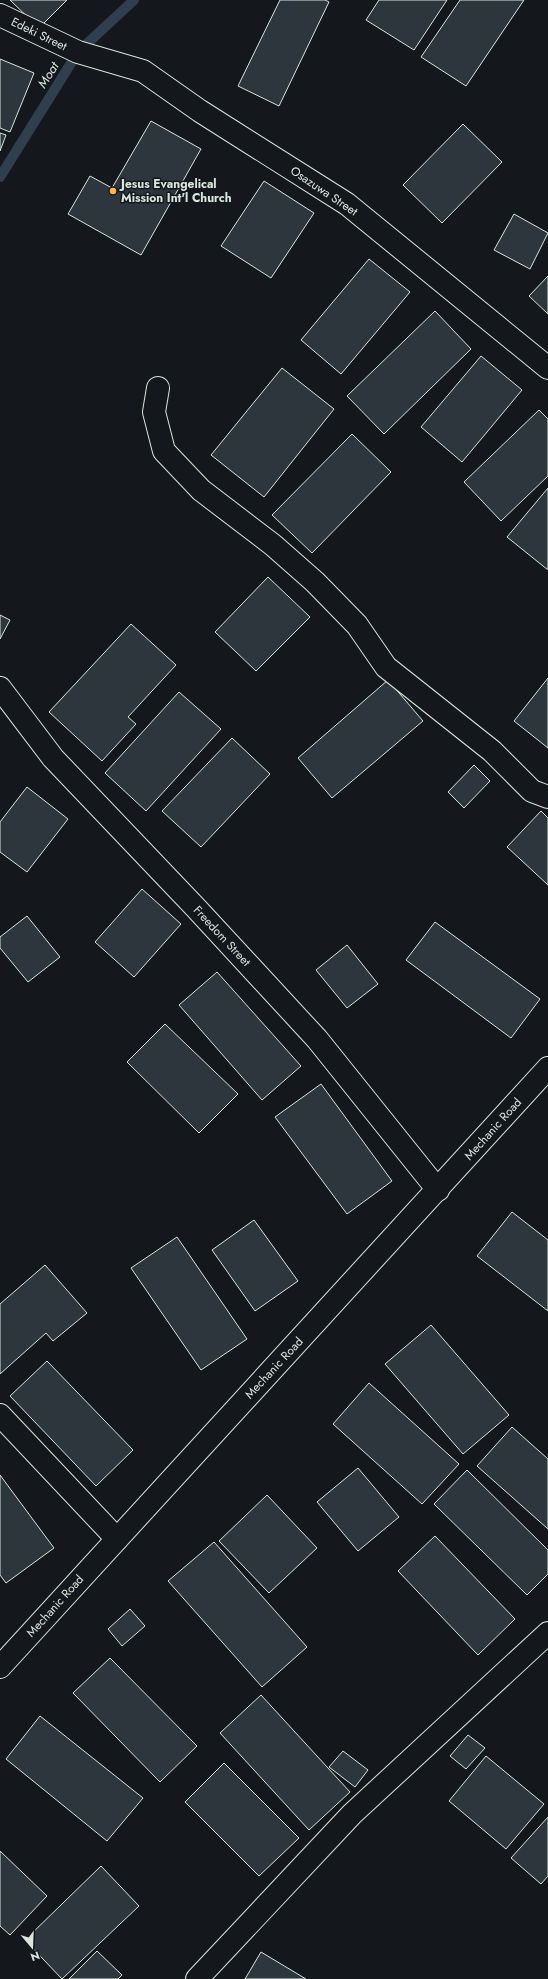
<svg xmlns="http://www.w3.org/2000/svg" width="548" height="1979" font-family="Jost,sans-serif">
<style>
.lines{fill:none;stroke-linecap:round;stroke-linejoin:round}
.stream{stroke:#2f3f4d;stroke-width:10}
.building{fill:#2c363c;stroke:#d8e6dc}
.street-casing{stroke:#d8e6dc;stroke-width:24}
.street{stroke:#14181c;stroke-width:22}
.poi-dot{fill:#ffb74d;stroke:#14181c;stroke-width:1.5}
.labels{text-anchor:middle;dominant-baseline:central;stroke-width:3;stroke-linejoin:round;paint-order:stroke}
.street-label{font-size:12px;fill:#d8e6dc;stroke:#14181c}
.poi-label{font-size:12px;font-weight:bold;fill:#d8e6dc;stroke:#14181c;text-anchor:start}
.water-label{font-size:13px;font-style:italic;fill:#d8e6dc;stroke:#14181c}
</style>
<rect width="100%" height="100%" fill="#14181c"/>
<g class="lines">
<polyline class="stream" points="0,177 78,52 134,0"/>
</g>
<g class="building">
<polygon points="10,0 67,0 39,28"/>
<polygon points="280,0 325,0 329,2 279,106 238,86"/>
<polygon points="379,0 447,0 414,50 366,20"/>
<polygon points="460,0 524,0 466,86 421,57"/>
<polygon points="0,59 34,73 10,132 0,128"/>
<polygon points="151,121 201,149 141,255 68,214 90,176 112,188"/>
<polygon points="463,124 502,162 442,223 403,185"/>
<polygon points="0,133 6,135 0,151"/>
<polygon points="264,181 314,213 271,278 221,246"/>
<polygon points="514,214 548,233 530,269 494,250"/>
<polygon points="369,259 410,292 341,374 301,340"/>
<polygon points="548,276 548,314 529,296"/>
<polygon points="435,311 471,349 384,434 347,396"/>
<polygon points="481,356 522,390 462,462 421,427"/>
<polygon points="282,368 334,409 264,497 211,455"/>
<polygon points="539,410 548,419 548,476 501,521 464,482"/>
<polygon points="352,434 391,472 312,553 272,515"/>
<polygon points="548,488 548,570 507,537"/>
<polygon points="268,577 310,617 256,671 215,632"/>
<polygon points="0,615 10,620 0,639"/>
<polygon points="131,624 176,665 128,717 136,724 102,761 49,712"/>
<polygon points="548,678 548,748 514,721"/>
<polygon points="388,680 423,721 332,798 298,758"/>
<polygon points="179,692 221,729 146,811 105,773"/>
<polygon points="232,738 270,774 201,847 162,811"/>
<polygon points="474,765 490,781 464,808 448,792"/>
<polygon points="27,787 68,819 27,872 0,852 0,822"/>
<polygon points="541,811 548,818 548,885 507,847"/>
<polygon points="142,889 181,924 134,977 95,942"/>
<polygon points="27,916 60,957 28,982 0,948 0,937"/>
<polygon points="435,922 540,999 511,1038 406,960"/>
<polygon points="347,945 378,984 347,1008 316,970"/>
<polygon points="217,972 301,1066 262,1100 179,1005"/>
<polygon points="165,1024 238,1094 199,1133 127,1062"/>
<polygon points="321,1084 392,1181 347,1214 275,1117"/>
<polygon points="512,1212 548,1240 548,1311 477,1256"/>
<polygon points="254,1220 298,1281 255,1311 212,1250"/>
<polygon points="177,1237 247,1339 201,1370 131,1268"/>
<polygon points="45,1265 87,1313 53,1341 46,1333 0,1374 0,1304"/>
<polygon points="431,1325 509,1415 463,1454 385,1364"/>
<polygon points="47,1361 133,1450 96,1486 10,1396"/>
<polygon points="369,1383 459,1464 422,1504 333,1424"/>
<polygon points="512,1427 548,1459 548,1529 477,1466"/>
<polygon points="358,1468 399,1517 358,1551 317,1502"/>
<polygon points="467,1470 548,1550 548,1574 527,1595 434,1504"/>
<polygon points="0,1475 54,1548 6,1583 0,1575"/>
<polygon points="267,1495 317,1548 269,1593 219,1541"/>
<polygon points="435,1536 515,1619 478,1655 398,1571"/>
<polygon points="214,1542 307,1647 262,1687 168,1581"/>
<polygon points="130,1609 145,1626 122,1646 108,1629"/>
<polygon points="110,1658 197,1746 160,1782 73,1693"/>
<polygon points="261,1695 350,1792 309,1830 220,1733"/>
<polygon points="40,1716 143,1798 107,1841 6,1759"/>
<polygon points="468,1735 485,1748 466,1769 450,1756"/>
<polygon points="343,1751 368,1770 355,1787 329,1767"/>
<polygon points="486,1756 544,1804 506,1849 449,1801"/>
<polygon points="224,1763 299,1838 259,1876 185,1802"/>
<polygon points="548,1817 548,1876 541,1884 511,1858"/>
<polygon points="0,1851 47,1896 10,1935 0,1926"/>
<polygon points="101,1866 139,1906 62,1979 25,1940"/>
<polygon points="97,1951 122,1975 118,1979 69,1979"/>
<polygon points="261,1952 306,1979 245,1979"/>
</g>
<g class="lines">
<defs>
<g id="street">
<polyline points="0,15 78,52 143,71 200,111 347,204 548,368"/>
<polyline points="158,388 154,412 164,451 201,490 273,545 315,582 357,625 386,667 492,751 532,791 548,797"/>
<polyline points="0,688 53,758 196,908 317,1039 438,1190"/>
<polyline points="0,1415 117,1539"/>
<polyline points="0,1667 548,1068"/>
<polyline points="197,1979 352,1814 548,1633"/>
</g>
</defs>
<use href="#street" class="street-casing"/>
<use href="#street" class="street"/>
</g>
<circle class="poi-dot" cx="113" cy="191" r="4"/>
<g class="labels">
<g class="street-label">
<text transform="translate(39 34) rotate(26)">Edeki Street</text>
<text transform="translate(324 191) rotate(34)">Osazuwa Street</text>
<text transform="translate(222 936) rotate(47)">Freedom Street</text>
<text transform="translate(493 1129) rotate(-48)">Mechanic Road</text>
<text transform="translate(274 1368) rotate(-47)">Mechanic Road</text>
<text transform="translate(55 1606) rotate(-48)">Mechanic Road</text>
</g>
<g class="poi-label">
<text x="121" y="184">Jesus Evangelical<tspan x="121" dy="14">Mission Int'l Church</tspan></text>
</g>
<g class="water-label">
<text transform="translate(48 75) rotate(-58)">Moat</text>
</g>
</g>
<g transform="translate(32 1947) rotate(161)" stroke="#14181c" stroke-width="3" paint-order="stroke">
<path d="M0-3L7 15L0 10L-7 15Z" fill="#d8e6dc"/>
<text y="-6" font-size="11" font-weight="bold" text-anchor="middle" fill="#d8e6dc">N</text>
</g>
</svg>
